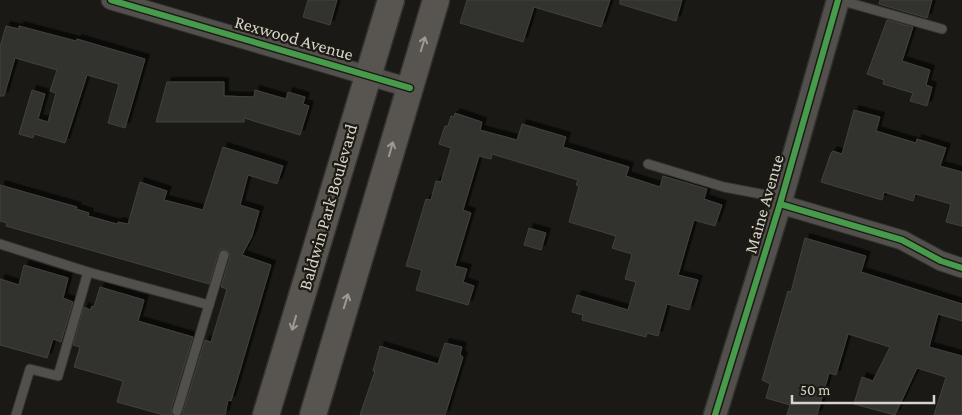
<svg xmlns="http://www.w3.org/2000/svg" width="962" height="415" font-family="'Crimson Pro',serif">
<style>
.building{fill:#33312e;stroke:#43413e;filter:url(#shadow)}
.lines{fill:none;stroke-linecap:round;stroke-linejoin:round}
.service-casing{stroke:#33322f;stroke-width:11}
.minor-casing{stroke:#33322f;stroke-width:21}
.tertiary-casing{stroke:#33322f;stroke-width:25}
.secondary-casing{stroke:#33322f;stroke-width:29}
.service{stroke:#52504d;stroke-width:9}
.minor{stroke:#52504d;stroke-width:19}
.tertiary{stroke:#52504d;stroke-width:22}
.secondary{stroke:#585450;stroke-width:26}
.cycleway-casing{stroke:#1d1a12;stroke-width:9}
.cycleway{stroke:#469c4c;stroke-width:6}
.oneway{stroke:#9d9a95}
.labels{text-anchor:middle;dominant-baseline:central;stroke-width:4.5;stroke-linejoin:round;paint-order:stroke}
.street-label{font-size:18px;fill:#d6d4ce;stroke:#1d1a12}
</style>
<defs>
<filter id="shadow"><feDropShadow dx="4.5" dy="-4.5" stdDeviation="0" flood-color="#0009"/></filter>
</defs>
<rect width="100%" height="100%" fill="#1a1915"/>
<g class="building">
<polygon points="308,0 337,0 330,25 303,17"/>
<polygon points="467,0 610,0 601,27 534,7 523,42 460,23"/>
<polygon points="620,0 682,0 676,21 620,4"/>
<polygon points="880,0 932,0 927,18 879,4"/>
<polygon points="887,20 913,27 902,61 930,70 926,85 932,87 927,106 910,101 913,93 883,84 884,80 867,74"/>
<polygon points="6,26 19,29 19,26 76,41 77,39 145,59 125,128 108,123 119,84 87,75 65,143 34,134 33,138 19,134 32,90 45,94 38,119 48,122 56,93 50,91 57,70 15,58 4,96 0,96 0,47"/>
<polygon points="167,82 224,82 224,96 254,97 255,90 286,99 288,92 305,97 303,104 309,106 300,135 244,118 244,122 156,122"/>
<polygon points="854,110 880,117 876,131 916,143 917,139 946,148 940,166 962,172 962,226 946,222 951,204 915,194 913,201 884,192 882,200 821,182 831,153 833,151 842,154"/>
<polygon points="455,113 482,122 480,130 517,140 522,124 566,137 563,147 629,167 626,176 660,187 663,176 707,189 704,199 722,205 715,226 694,220 678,275 698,280 689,310 667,304 658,336 647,333 646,337 582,320 583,315 572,312 577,295 628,310 636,282 625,279 632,254 612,248 616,236 569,222 579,186 576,185 578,180 492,154 491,159 479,156 463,210 471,213 455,266 467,269 463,282 474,286 468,305 416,290 422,270 406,266 426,199 431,200 436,181 441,182 451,148 439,144 445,126 448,126 451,116 454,117"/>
<polygon points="223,147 283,166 277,184 248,175 240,205 259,211 252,236 242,255 271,265 231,401 228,400 225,415 182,415 205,340 211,342 218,319 227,289 221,287 230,257 229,251 223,249 219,251 209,284 6,226 7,223 0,221 0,185 77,207 76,209 89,213 88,216 117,224 118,222 128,224 140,182 167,191 164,200 203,210"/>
<polygon points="529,228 546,233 541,250 524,245"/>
<polygon points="805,238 866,256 861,272 962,304 962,321 938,314 929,347 962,356 962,415 934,415 946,377 917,368 895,415 854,404 862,377 873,381 890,347 848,334 836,375 829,373 817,415 787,415 790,405 766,398 770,384 762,380 788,291 791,292"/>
<polygon points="24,265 68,278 63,298 73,302 61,342 53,339 47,358 0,345 0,279 19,285"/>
<polygon points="100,287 144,300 138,321 193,337 171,409 172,415 164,415 117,402 123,381 74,367 80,347 73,345 84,307 90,310 92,306 94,307"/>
<polygon points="445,343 462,347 460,354 463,357 445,415 360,415 375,371 373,371 380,346 438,364"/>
</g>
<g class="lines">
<defs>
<g id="service">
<polyline points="839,0 942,29"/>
<polyline points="648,164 724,187 782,198"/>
<polyline points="0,244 88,272"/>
<polyline points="177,411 209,305"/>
<polyline points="16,415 30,369 58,376 88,272 209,305 224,255"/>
</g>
<g id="minor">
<polyline points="111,0 410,88"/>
<polyline points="780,204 902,240 941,261 962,268"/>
</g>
<polyline id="tertiary" points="715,415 780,204 838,0"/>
<g id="secondary">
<polyline points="266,415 391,0"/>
<polyline points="313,415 436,0"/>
</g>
</defs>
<use href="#service" class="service-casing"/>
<use href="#minor" class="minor-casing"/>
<use href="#tertiary" class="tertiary-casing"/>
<use href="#secondary" class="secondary-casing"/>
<use href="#service" class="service"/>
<use href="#minor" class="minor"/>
<use href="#tertiary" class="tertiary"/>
<use href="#secondary" class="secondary"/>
<defs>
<g id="cycleway">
<polyline points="111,0 410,88"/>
<polyline points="780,204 902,240 941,261 962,268"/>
<polyline points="715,415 780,204 838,0"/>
</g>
</defs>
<use href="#cycleway" class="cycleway-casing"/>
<use href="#cycleway" class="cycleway"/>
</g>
<defs><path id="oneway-shaft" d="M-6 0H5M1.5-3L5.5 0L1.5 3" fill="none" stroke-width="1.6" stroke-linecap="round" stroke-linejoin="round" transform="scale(1.25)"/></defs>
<g class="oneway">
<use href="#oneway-shaft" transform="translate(423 44) rotate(-73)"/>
<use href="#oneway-shaft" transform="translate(391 149) rotate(-74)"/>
<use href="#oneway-shaft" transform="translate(346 301) rotate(-73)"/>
<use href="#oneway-shaft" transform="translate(294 323) rotate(106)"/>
</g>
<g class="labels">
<g class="street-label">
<text transform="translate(294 38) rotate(16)">Rexwood Avenue</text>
<text transform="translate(764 204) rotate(-74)">Maine Avenue</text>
<text transform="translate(328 207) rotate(-74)">Baldwin Park Boulevard</text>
</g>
</g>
<path d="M792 395v8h142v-8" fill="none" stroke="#d6d4ce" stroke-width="2.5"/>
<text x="800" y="395" font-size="15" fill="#d6d4ce" stroke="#1d1a12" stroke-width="4" paint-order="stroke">50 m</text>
</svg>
